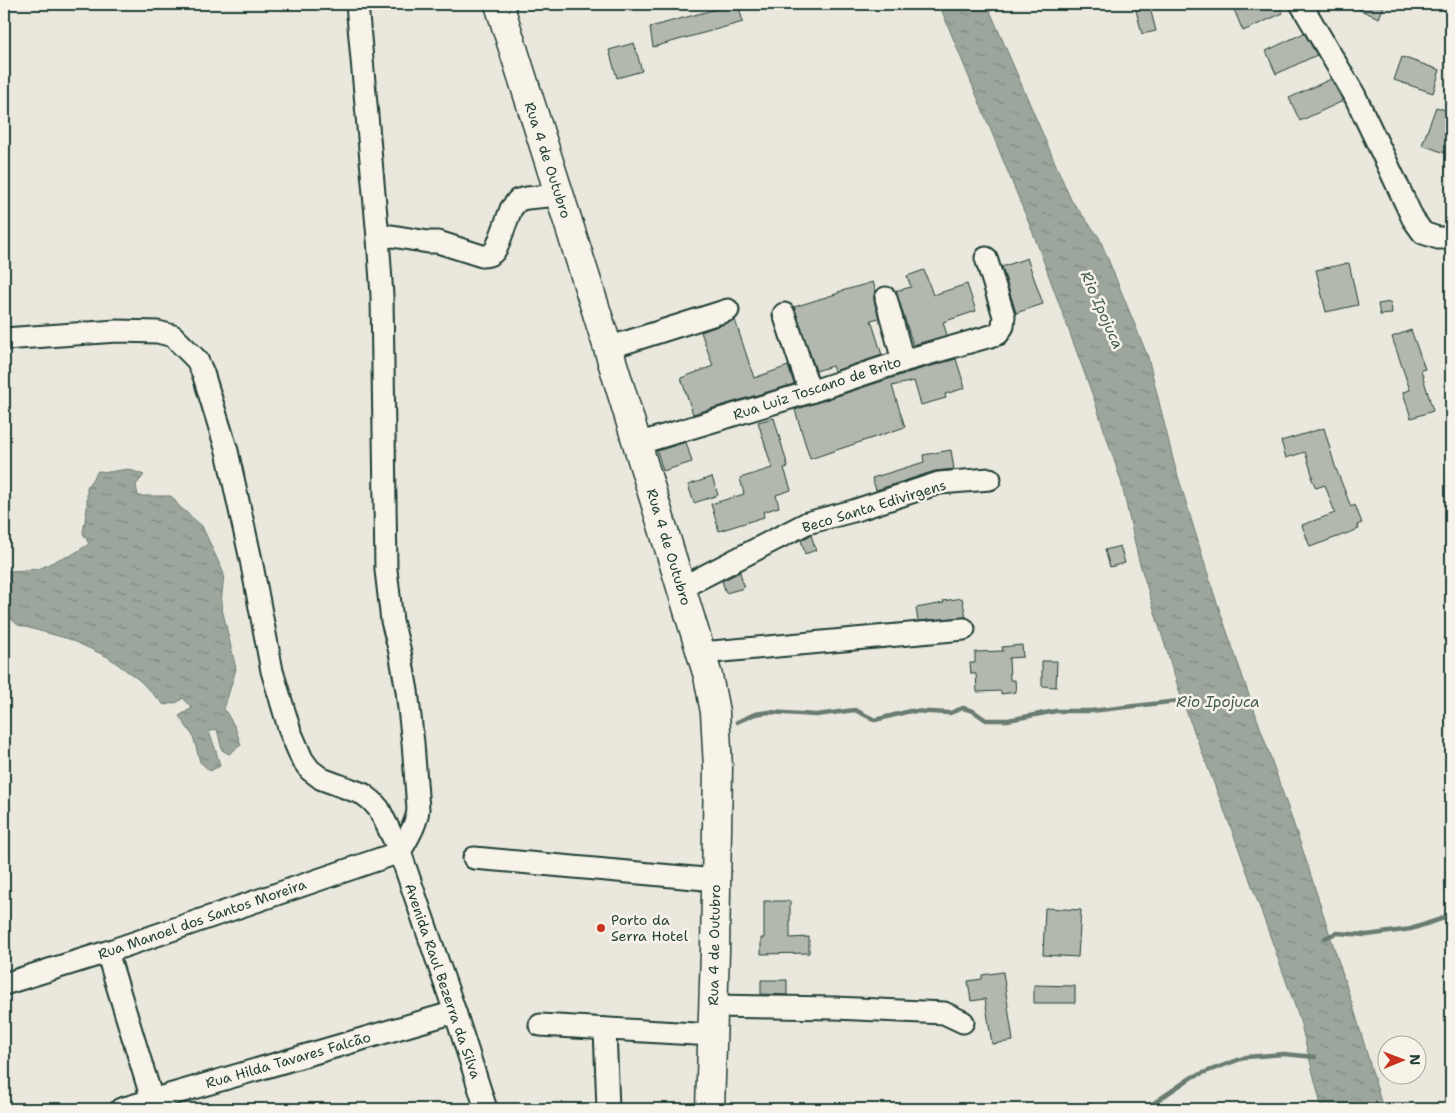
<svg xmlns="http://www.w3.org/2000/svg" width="1455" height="1113" font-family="'Shantell Sans',sans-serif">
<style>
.water{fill:url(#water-ripples);stroke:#6a7c72}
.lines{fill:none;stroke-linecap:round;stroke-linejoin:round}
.stream{stroke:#6a7c72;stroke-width:4.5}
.building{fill:#b2b8ae;stroke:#1f3d34}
.minor-casing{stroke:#1f3d34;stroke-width:25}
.major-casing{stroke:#1f3d34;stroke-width:31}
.minor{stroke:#f7f3e8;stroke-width:21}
.major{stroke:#f7f3e8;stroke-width:28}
.poi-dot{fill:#c8321e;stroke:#f7f3e8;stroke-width:2}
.labels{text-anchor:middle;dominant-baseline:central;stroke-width:5;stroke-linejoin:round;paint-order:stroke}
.street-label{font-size:14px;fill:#1f3d34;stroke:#f7f3e8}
.poi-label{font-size:14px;fill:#1f3d34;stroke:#f7f3e8;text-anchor:start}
.water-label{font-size:15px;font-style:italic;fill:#445c53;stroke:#f7f3e8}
</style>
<defs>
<pattern id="water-ripples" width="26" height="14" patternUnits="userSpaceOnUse" patternTransform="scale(1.25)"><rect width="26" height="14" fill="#9ca69c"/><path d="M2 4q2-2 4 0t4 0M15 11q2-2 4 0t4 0" fill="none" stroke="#7f8880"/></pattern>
</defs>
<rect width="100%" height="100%" fill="#eae8dd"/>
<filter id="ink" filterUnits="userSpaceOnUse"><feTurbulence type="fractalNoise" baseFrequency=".02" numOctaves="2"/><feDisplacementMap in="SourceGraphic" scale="10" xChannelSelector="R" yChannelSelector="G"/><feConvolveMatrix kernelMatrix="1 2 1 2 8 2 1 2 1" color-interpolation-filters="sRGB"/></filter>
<g filter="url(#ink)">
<g class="water">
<polygon points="939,4 987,4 1071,200 1099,237 1148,357 1174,463 1214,594 1303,851 1356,1016 1383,1109 1322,1109 1299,1017 1236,841 1182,700 1139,561 1121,481 1094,399 1035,238"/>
<polygon points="128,469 144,475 136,485 138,496 171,496 180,507 202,526 224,574 221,604 236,669 224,709 235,727 241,745 229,754 222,750 217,729 209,732 216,751 220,766 210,771 200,762 193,736 179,716 192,708 183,698 178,702 164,705 139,680 108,657 69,639 18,625 4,613 4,570 11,571 39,569 61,558 70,556 89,544 83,533 87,508 87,487 98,471 109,472"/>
</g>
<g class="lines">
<g class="stream">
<polyline points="737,722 755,714 769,712 816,715 855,710 875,720 910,711 950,713 963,708 973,711 986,720 1008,720 1056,711 1091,711 1187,700"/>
<polyline points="1325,938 1336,933 1367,935 1411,929 1441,919 1451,913"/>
<polyline points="1145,1109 1192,1077 1246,1057 1284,1054 1315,1057"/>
</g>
</g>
<g class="building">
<polygon points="735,4 738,4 743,22 653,47 650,27"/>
<polygon points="1144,4 1149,4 1156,31 1142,34 1135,6"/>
<polygon points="1241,4 1279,4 1283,13 1243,31 1233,7"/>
<polygon points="1346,4 1385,4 1379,18"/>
<polygon points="1304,33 1317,55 1276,74 1266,51"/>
<polygon points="634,43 642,71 617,78 609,50"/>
<polygon points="1402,57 1440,70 1433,93 1394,80"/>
<polygon points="1331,79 1343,101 1300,121 1289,98"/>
<polygon points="1436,107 1451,112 1451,137 1445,153 1422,145"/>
<polygon points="1027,258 1043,304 1016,313 1002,267"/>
<polygon points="1349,263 1358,305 1326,312 1316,270"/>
<polygon points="924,270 933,295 967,284 976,311 943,322 947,335 913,345 896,291 911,287 907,276"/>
<polygon points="873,282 876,291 874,295 874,301 879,318 871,320 882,355 834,371 832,366 816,371 794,307 839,293 838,292"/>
<polygon points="1391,302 1392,314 1380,315 1378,304"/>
<polygon points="735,320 754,378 788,366 794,384 693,414 681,378 713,366 701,332"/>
<polygon points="1411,330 1425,369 1421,370 1433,411 1411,418 1403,392 1410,390 1392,337"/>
<polygon points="956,359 965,388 945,394 946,398 921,405 914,381 892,386 905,427 810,459 795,410 907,373"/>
<polygon points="774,418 788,467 784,468 791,490 776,495 779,507 763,512 764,517 719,531 711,504 744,494 740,478 772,468 758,422"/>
<polygon points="1324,428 1335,466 1351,507 1355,505 1362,523 1357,525 1359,529 1310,547 1302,525 1335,513 1325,485 1316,488 1311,477 1313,477 1305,452 1286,458 1281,441"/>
<polygon points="686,442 692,462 663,471 657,451"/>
<polygon points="951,450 954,469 935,471 876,490 872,478 924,462 923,455"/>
<polygon points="712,477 718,495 694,503 688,485"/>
<polygon points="811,535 816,550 805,554 801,540"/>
<polygon points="1120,546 1125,563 1110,567 1105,550"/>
<polygon points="740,572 744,588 726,593 722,581"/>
<polygon points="962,598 966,617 918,621 916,608 944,603 943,601"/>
<polygon points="1022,645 1023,657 1009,658 1010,680 1015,680 1016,692 1001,694 1001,691 977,692 976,674 971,674 970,663 975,663 975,652 1003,651 1002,647"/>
<polygon points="1042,661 1057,661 1056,687 1042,686"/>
<polygon points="764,901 790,901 790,938 809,937 809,953 761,954 761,938 764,938"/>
<polygon points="1045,908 1081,910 1078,957 1043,955"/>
<polygon points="1003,972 1013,1041 992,1044 985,999 971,1001 968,981 982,979 982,975"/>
<polygon points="761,980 787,980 787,995 761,994"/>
<polygon points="1034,985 1075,986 1075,1003 1034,1003"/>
</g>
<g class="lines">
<defs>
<g id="minor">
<path d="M357,4L378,238L382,296L386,570L392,621L400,652L407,691L413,743L418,809C417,824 407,839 400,852"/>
<polyline points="1301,4 1354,94 1386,161 1413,219 1423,233 1438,238 1451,238"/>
<path d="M378,238L392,236L428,242H438L482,256C490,256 493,254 497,247L511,209L518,200L527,198L559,195"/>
<polyline points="886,298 903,361"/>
<polyline points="784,314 810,392"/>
<polyline points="4,339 117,331 158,332 173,336 197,360 203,373 227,451 251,560 272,671 290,731 302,759 310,770 322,779 363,794 372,801 379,809 400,852 455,1012 486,1109"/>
<polyline points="608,348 728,310"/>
<polyline points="637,444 810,392 903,361 998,334 1003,326 1004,316 986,258"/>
<polyline points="681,588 807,523 853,511 939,483 990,479"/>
<polyline points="701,653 964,629"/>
<polyline points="474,858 716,880"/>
<polyline points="107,952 155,1109"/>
<polyline points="4,984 107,952 400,852"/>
<polyline points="713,1006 835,1008 944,1013 963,1022"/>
<polyline points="540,1025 712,1035"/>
<polyline points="605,1029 608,1109"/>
<polyline points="121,1109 455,1012"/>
</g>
<polyline id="major" points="499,4 608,348 687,607 708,676 715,712 718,768 715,951 710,1109"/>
</defs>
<use href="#minor" class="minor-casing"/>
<use href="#major" class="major-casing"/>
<use href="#minor" class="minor"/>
<use href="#major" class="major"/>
</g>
</g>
<circle class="poi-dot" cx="601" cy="928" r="5"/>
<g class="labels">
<g class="street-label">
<text transform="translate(548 160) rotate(72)">Rua 4 de Outubro</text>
<text transform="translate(817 388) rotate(-18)">Rua Luiz Toscano de Brito</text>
<text transform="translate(874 506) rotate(-17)">Beco Santa Edivirgens</text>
<text transform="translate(669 547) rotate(73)">Rua 4 de Outubro</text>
<text transform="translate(202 919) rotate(-19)">Rua Manoel dos Santos Moreira</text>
<text transform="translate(714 945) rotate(-89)">Rua 4 de Outubro</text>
<text transform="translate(443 981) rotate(71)">Avenida Raul Bezerra da Silva</text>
<text transform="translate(288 1060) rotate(-16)">Rua Hilda Tavares Falcão</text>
</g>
<g class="poi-label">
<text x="611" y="920">Porto da<tspan x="611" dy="16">Serra Hotel</tspan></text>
</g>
<g class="water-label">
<text transform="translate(1102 310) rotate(66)">Rio Ipojuca</text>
<text x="1218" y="702">Rio Ipojuca</text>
</g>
</g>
<rect width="1455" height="1113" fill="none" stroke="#f7f3e8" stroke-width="20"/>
<rect x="10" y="10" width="1435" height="1093" fill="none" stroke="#1f3d34" stroke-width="2" filter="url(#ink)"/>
<g transform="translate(1402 1060) rotate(89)"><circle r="24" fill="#f7f3e8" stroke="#a1aaa0"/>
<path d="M0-4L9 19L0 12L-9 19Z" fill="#c8321e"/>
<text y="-8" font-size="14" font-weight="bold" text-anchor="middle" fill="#1f3d34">N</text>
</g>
</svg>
